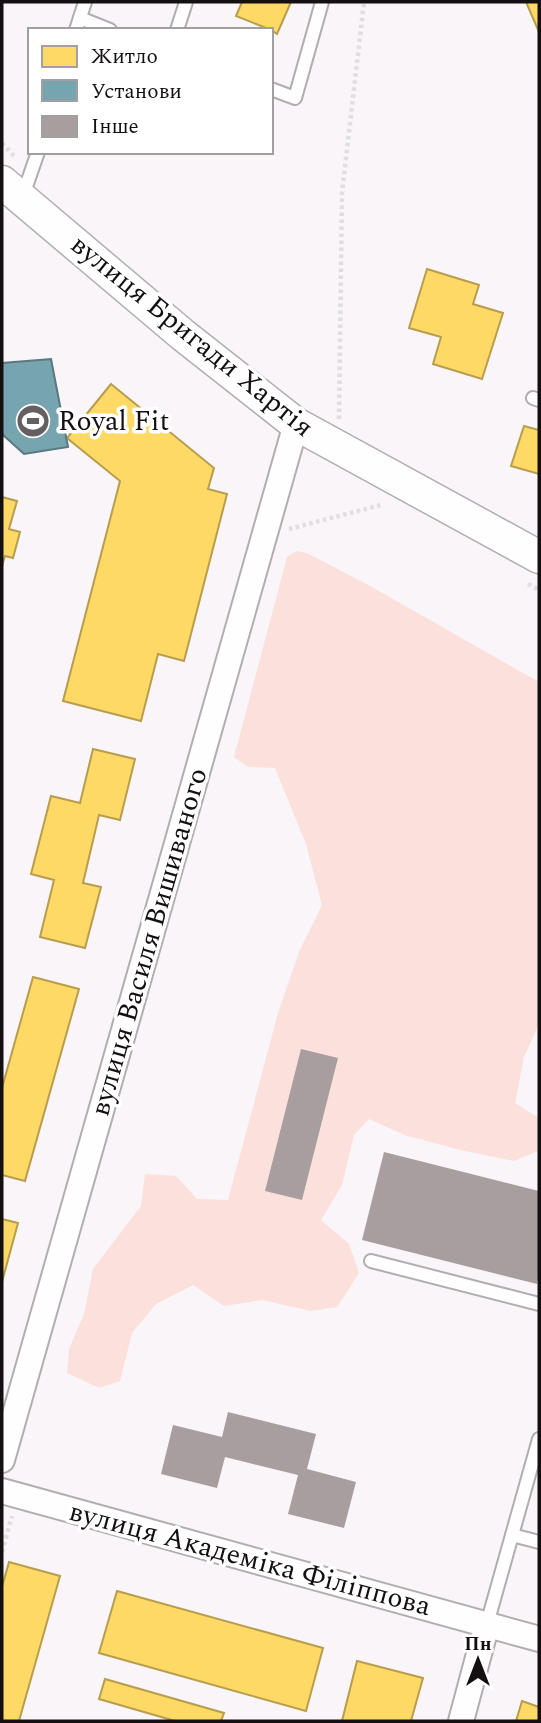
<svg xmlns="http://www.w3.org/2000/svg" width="541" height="1723" font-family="Spectral,serif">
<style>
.green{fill:#fbe0db}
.homes{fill:#ffd966;stroke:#b89d4d;stroke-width:2}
.public{fill:#76a5af;stroke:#597880;stroke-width:2}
.building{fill:#a89ea0}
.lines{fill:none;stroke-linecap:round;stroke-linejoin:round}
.service-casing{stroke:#b2aeb0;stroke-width:16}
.minor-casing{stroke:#b2aeb0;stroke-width:28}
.tertiary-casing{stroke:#b2aeb0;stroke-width:35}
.path{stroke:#e0dedf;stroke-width:4.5;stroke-dasharray:3.5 3.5;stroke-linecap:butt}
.service{stroke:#fefefe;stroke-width:12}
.minor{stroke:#fefefe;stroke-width:24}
.tertiary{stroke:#fefefe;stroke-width:32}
.labels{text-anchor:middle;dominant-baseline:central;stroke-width:7;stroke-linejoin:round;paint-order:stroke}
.street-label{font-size:28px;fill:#141012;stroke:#fff}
.poi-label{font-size:28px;fill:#141012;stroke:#fff;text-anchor:start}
</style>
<rect width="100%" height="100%" fill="#faf5f8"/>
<polygon class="green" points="296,551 307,553 370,586 539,682 539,1024 524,1057 515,1103 539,1118 538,1151 514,1161 465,1151 407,1136 369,1119 354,1135 342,1185 321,1220 349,1244 359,1273 337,1307 311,1311 262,1300 224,1306 193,1285 156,1304 132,1333 120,1381 99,1388 67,1373 69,1349 84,1314 93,1269 141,1206 145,1174 176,1176 197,1199 228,1200 278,1013 299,952 322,905 306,844 275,768 248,767 234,757 287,557"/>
<g class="homes">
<polygon points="242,2 291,2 277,34 271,30 236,16"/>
<polygon points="526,2 539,2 539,32"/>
<polygon points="427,269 479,285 473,304 503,313 482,379 433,364 441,337 409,328"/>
<polygon points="111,384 214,468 208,489 227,494 184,661 158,654 141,721 63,701 120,481 67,438"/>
<polygon points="524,426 539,430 539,474 511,466"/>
<polygon points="2,497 17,501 9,529 20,532 13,558 5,556 2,566"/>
<polygon points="93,749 135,759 120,820 99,815 83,883 101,887 85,948 40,937 54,880 31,874 51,796 80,803"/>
<polygon points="33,977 79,989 25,1181 2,1175 2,1088"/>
<polygon points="2,1219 18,1223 2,1282"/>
<polygon points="9,1562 60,1576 19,1721 2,1721 2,1587"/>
<polygon points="117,1591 323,1648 306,1711 99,1653"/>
<polygon points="357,1661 423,1678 411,1721 342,1721"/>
<polygon points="105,1679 224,1713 221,1721 175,1721 99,1699"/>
<polygon points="522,1701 539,1707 539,1721 516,1721"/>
</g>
<polygon class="public" points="51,359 68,447 24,454 2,434 2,363"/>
<g class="building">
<polygon points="301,1049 338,1058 302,1200 265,1191"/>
<polygon points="384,1152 539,1191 539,1273 537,1284 362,1240"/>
<polygon points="228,1412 316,1434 307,1469 356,1482 344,1528 288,1514 298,1475 225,1457 217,1488 161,1474 173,1425 222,1437"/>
</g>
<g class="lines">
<defs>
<g id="service">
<polyline points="80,18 110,30"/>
<polyline points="76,30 85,2"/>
<polyline points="177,30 186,2"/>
<polyline points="271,89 295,98 322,2"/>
<polyline points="22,198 38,152"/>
<polyline points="533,398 539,400"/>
<polyline points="371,1261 539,1304"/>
<polyline points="512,1535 539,1542"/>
<polyline points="487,1624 539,1439"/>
</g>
<g id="minor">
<polyline points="2,1460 296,424"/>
<polyline points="2,1491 539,1639"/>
<polyline points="461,1721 487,1624"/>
</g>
<polyline id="tertiary" points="2,182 183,335 296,424 539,557"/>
</defs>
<use href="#service" class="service-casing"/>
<use href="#minor" class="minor-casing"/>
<use href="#tertiary" class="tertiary-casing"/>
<g class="path">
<polyline points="2,143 14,156"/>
<polyline points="339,419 342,193 364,2"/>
<polyline points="289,529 381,505"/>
<polyline points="528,584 539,590"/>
<polyline points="2,1552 12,1516"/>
</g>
<use href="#service" class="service"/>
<use href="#minor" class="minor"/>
<use href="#tertiary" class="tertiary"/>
</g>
<defs>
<symbol id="stadium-disc" viewBox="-11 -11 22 22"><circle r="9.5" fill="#646062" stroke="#fff"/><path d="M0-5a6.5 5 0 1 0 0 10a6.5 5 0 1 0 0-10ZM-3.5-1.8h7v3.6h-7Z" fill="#fff"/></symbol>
</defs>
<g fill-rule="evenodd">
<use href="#stadium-disc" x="14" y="402" width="38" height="38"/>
</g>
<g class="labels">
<g class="street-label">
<text transform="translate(192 336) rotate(39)">вулиця Бригади Хартія</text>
<text transform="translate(149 942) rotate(-74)">вулиця Василя Вишиваного</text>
<text transform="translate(250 1559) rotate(15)">вулиця Академіка Філіппова</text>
</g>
<g class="poi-label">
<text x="58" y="421">Royal Fit</text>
</g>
</g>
<rect width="541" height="1723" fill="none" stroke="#141012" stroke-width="7"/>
<rect x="28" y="28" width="245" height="126" fill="#ffffff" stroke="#a19fa0" stroke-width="2"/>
<rect x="42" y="46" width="35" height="21" fill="#ffd966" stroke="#a19fa0" stroke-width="2"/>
<text x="91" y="63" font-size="21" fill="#141012">Житло</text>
<rect x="42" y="80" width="35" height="21" fill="#76a5af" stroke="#a19fa0" stroke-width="2"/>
<text x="91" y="98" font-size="21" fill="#141012">Установи</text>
<rect x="42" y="116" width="35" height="21" fill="#a89ea0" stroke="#a19fa0" stroke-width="2"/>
<text x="91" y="133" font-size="21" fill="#141012">Інше</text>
<g transform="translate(478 1660)" stroke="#ffffff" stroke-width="5" paint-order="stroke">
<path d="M0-5L12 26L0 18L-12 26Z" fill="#141012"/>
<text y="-10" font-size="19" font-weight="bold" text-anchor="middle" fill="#141012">Пн</text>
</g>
</svg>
